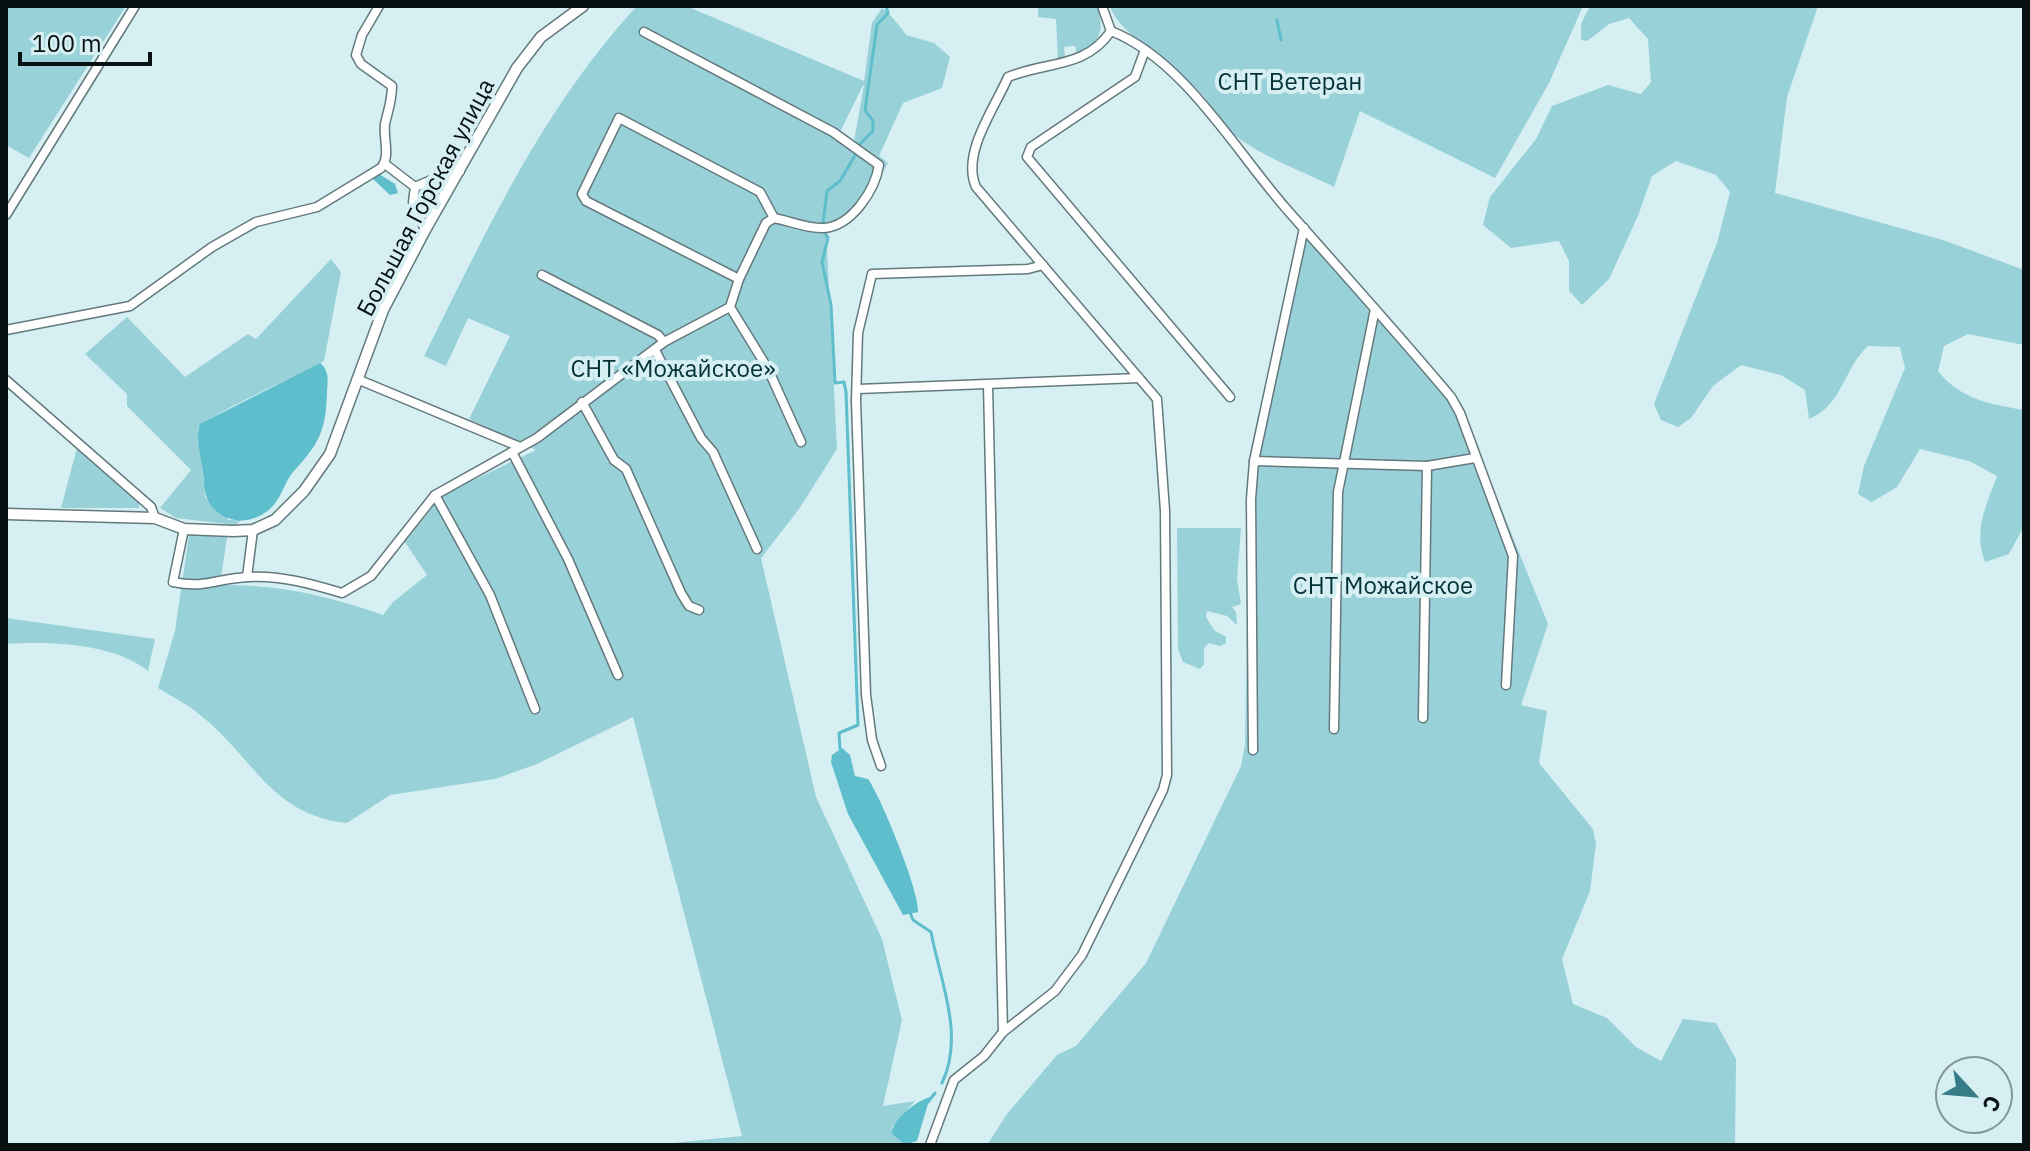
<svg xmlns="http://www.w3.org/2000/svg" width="2030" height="1151" font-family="'IBM Plex Sans',sans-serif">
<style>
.green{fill:#99d1d9;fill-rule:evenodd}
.water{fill:#5ebecb}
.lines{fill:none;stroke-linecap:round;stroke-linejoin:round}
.stream{stroke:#5ebecb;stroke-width:3}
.minor-casing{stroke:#63797d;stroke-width:11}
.tertiary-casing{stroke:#63797d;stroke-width:13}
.minor{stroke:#fff;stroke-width:8}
.tertiary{stroke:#fff;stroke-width:10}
.labels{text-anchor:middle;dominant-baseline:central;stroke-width:8;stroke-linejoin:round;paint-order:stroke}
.park-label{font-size:24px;fill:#023238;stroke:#d6eff2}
.street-label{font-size:24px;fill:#081112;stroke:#d6eff2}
</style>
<rect width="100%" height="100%" fill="#d6eff2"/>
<g class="green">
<polygon points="6,6 126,6 29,158 6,145"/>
<path d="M637,6H686L864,81L872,23L882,8C887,11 903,29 906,35L934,43L950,57L942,88L903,103L879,156L888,163L862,208L826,229L837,449L799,509L761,558L816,797L882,939L902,1020L883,1106L915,1101L892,1127L891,1133L905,1145H652L742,1136L633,717L537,764L495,779L390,795L347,823C269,814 254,757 200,715C188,704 172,697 158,688L175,631L189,535L227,537L220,585C279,584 329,596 383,615L393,602L427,575L405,542L441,496L536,450L469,419L510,336L468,318L446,366L424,356C486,232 542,109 637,6ZM863,85H864L854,141L840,132Z"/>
<path d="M1038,6H1097C1105,30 1101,42 1077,54L1075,46L1064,47L1065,58L1058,60L1056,19L1038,17Z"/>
<path d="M1110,6H1583L1549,83L1495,178L1360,111L1334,187C1304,172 1268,159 1241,140C1222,126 1213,105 1197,89C1175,67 1117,32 1110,6Z"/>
<path d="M1590,6H1818L1787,97L1775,193L1946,241L2024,270V345L1968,334L1944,346L1938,371C1960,399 1989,404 2024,410V526L2009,554L1985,562C1973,531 1986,506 1997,476L1969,461L1920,449L1897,487L1872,502L1858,494L1864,466L1905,368L1900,347L1868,346C1843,369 1843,405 1809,419L1805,390L1781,375L1741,365L1713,386L1691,418L1678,427L1661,420L1654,404L1717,243L1730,192L1716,175L1676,161L1652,176L1638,216L1609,279L1582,305L1569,291V261L1559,241L1511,248L1483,225L1490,197L1536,139L1552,106L1608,85L1641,94L1651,82L1648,39L1629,18L1609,24L1587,41L1581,40V24Z"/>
<polygon points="1306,224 1456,397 1548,624 1521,705 1547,711 1539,763 1593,829 1596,844 1590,891 1562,959 1573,1004 1607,1018 1636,1047 1661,1061 1683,1019 1716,1023 1736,1059 1735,1145 987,1145 1007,1114 1057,1055 1076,1046 1146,963 1241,766 1245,745 1250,453 1300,230"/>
<path d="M331,259L341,272L324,361C306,372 202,417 198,429C197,433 205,486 205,497L229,520L243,519L235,525L176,518L160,508L191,470L127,406V394L85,354L127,317L185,377L248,334L256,339Z"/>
<polygon points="77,448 139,502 139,508 61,508"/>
<polygon points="1177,528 1241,528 1237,579 1241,604 1232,607 1236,612 1237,625 1227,616 1207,611 1206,617 1214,630 1226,637 1226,643 1220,646 1209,643 1204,648 1204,664 1200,669 1183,662 1178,649"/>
<path d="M6,618L155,639L148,671C114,643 49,641 6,644Z"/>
</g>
<g class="water">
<polygon points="379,174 395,184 398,193 390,195 373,179"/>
<path d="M320,363C329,370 328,380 327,391C326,430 320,443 293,472C283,484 281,502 266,512C240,531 205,516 204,484C204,467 194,439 200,424Z"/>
<path d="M842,748L850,755L855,776L868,779C880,795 920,892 918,912L903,915L848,814L831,762L832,755Z"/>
<path d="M930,1097L917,1141L905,1145L891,1133C895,1117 916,1101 930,1097Z"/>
</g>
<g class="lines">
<g class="stream">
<polyline points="1277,20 1281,40"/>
<polyline points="860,144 873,131 873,121 865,110 877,25 888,13 886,6"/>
<polyline points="823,224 827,191 840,181 857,152"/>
<polyline points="824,231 828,238 822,262 831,305 835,383 844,382 846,392 858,725 839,733 840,749"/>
<path d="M909,910L913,920L931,932C940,981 965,1035 942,1083"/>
<polyline points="928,1102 935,1093"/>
</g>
<defs>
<g id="minor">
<path d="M1102,6L1111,31C1185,60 1238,155 1290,213C1344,274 1399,335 1451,397L1460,413L1513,556L1506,685"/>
<polyline points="1145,50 1135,77 1031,147 1027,157 1230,397"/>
<polyline points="385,164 415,187"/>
<polyline points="415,187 452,171 460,171"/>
<polyline points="415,187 413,202 425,230"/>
<polyline points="6,215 135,6"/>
<polyline points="542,275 658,335 664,342"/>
<polyline points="739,279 586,201 582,194 619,118 760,192 774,218"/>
<polyline points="730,307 768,369 801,442"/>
<path d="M6,330L130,306L212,247L256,222L317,207L381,168C391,156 383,139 385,124C388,110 392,101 392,86L361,64L356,55L362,35L379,6"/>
<polyline points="655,350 701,438 713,452 757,549"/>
<polyline points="357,379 520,447"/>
<polyline points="6,380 151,507 155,518"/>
<polyline points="988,385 1003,1032"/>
<polyline points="858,389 1139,378"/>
<polyline points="582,402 614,460 626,469 681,593 689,606 699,610"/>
<polyline points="512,452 568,559 618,675"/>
<polyline points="1254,461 1427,466 1475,458"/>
<polyline points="435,495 490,595 535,709"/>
<path d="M184,529L173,582C206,589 218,578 248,577C280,575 312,584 342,593L371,576L435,495L537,438L664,342L730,307L739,279L766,223L774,218C790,221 808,229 824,228C852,226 875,190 879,165L833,132L644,32"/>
<polyline points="247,577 253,530"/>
<polyline points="1423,718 1427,466"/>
<polyline points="1334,729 1338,492 1375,309"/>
<polyline points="1253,750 1251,499 1254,461 1304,228"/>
<polyline points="881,766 872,740 866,695 856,401 858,333 872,274 1028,269 1043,265"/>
<path d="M930,1145L954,1080L984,1056L1003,1032L1055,991L1082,955L1163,790L1167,775L1165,511L1157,399L976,187C961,153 995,108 1008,77C1047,61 1085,69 1111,31"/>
</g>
<polyline id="tertiary" points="6,514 155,518 184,529 233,531 253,530 275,520 304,491 330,454 383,310 425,230 517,68 541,37 583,6"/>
</defs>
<use href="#minor" class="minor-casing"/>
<use href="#tertiary" class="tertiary-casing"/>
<use href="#minor" class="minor"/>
<use href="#tertiary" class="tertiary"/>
</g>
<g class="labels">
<g class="park-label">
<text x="1290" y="81">СНТ Ветеран</text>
<text x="673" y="368">СНТ «Можайское»</text>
<text x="1383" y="585">СНТ Можайское</text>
</g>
<g class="street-label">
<text transform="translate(425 197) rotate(-62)">Большая Горская улица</text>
</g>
</g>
<rect width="2030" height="1151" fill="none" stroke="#081112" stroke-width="16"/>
<g transform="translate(1974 1095) rotate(116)"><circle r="38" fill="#d6eff2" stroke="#849698" stroke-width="2"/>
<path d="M0-6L14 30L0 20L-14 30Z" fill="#367d87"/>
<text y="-12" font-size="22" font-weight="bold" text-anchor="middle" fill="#081112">С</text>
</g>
<path d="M20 52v12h130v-12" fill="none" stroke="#081112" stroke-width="4"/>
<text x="32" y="52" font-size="24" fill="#081112" stroke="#d6eff2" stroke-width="6" paint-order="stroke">100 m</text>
</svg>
